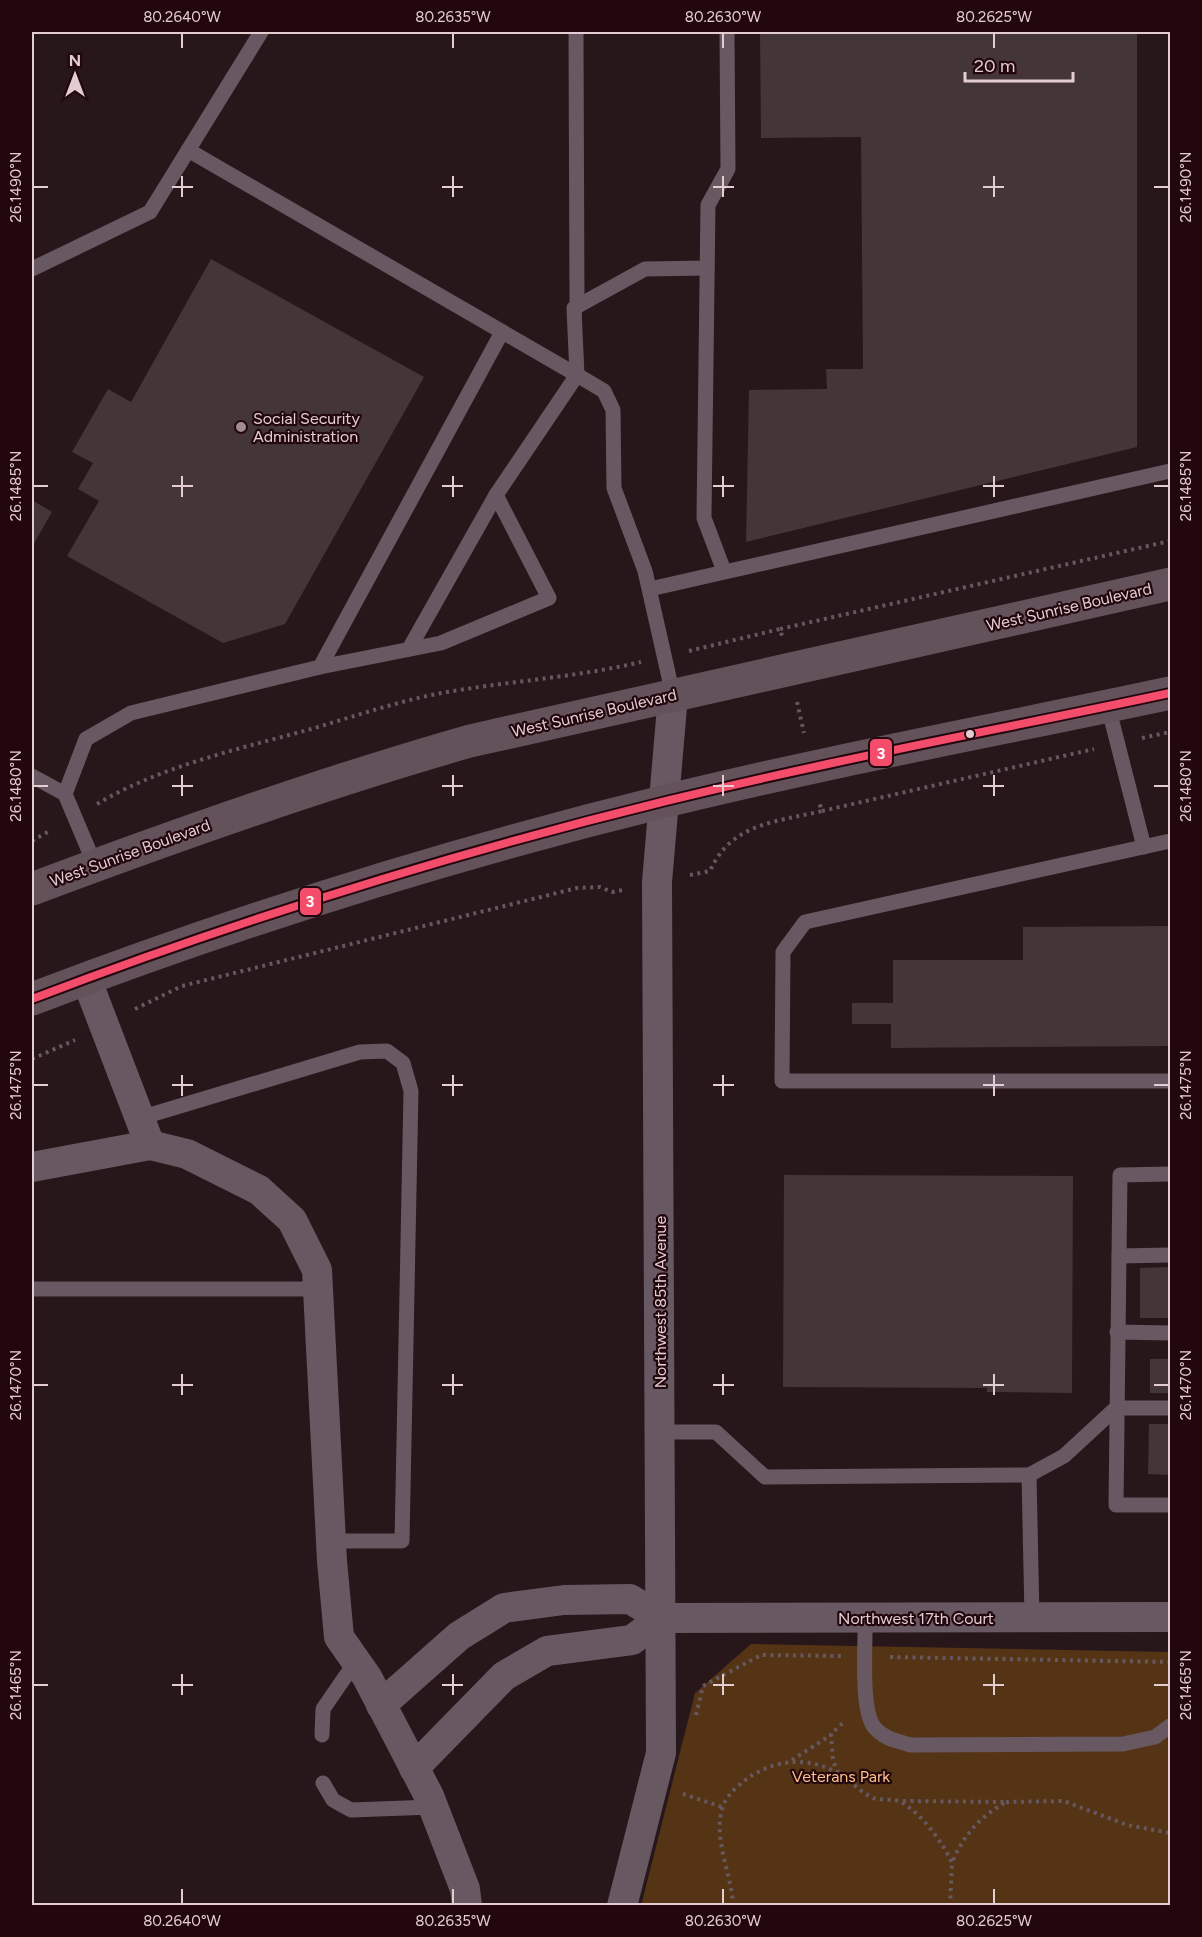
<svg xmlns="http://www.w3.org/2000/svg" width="1202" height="1937" font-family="Figtree,sans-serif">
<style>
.green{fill:#553415}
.building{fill:#443536}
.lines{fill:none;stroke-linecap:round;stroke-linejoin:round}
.path{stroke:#66585f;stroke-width:4;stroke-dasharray:3 4.5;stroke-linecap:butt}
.service{stroke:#685861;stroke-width:15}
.minor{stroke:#685861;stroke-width:30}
.trunk{stroke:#64525a;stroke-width:33}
.bus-1-casing{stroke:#23070e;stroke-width:12}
.bus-1{stroke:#f44d6c;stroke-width:8}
.ticks{fill:none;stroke:#e3cdd1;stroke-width:2}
.poi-dot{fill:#a18d91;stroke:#23070e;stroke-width:2}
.bus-dot{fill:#e3cdd1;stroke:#23070e;stroke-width:2}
.labels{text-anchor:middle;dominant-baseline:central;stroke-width:4.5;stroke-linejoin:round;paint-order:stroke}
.poi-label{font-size:16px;fill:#e3cdd1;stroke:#23070e;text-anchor:start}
.street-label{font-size:16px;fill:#e3cdd1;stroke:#23070e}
.park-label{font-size:16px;fill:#fec28a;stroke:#23070e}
.line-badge{stroke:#23070e;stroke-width:2}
.badge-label{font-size:16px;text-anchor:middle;font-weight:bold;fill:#fff}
.neatline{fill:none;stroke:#e3cdd1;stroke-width:2}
.ticks-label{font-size:15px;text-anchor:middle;fill:#e3cdd1}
</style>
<rect width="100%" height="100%" fill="#27161a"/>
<polygon class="green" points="751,1644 1170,1652 1170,1905 641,1906 695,1693"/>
<g class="building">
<polygon points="760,32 1137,32 1137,447 746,542 749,390 827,389 826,369 863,369 861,137 761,138"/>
<polygon points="211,259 424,377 285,624 223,643 67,556 99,501 78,489 93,463 72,452 108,389 131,402"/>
<polygon points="32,500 52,512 32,547"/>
<polygon points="1170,926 1170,1046 891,1048 891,1024 852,1024 852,1003 893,1003 893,960 1023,960 1023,927"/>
<polygon points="784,1175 1073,1176 1072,1393 987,1392 987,1388 783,1387"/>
<polygon points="1170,1267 1170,1318 1140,1318 1140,1268"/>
<rect x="1150" y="1359" width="20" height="34"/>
<polygon points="1149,1424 1170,1424 1170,1475 1148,1474"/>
</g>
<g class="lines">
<g class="path">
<polyline points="780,629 1170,541"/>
<polyline points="689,651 780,629 782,636"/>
<polyline points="797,702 804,733"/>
<polyline points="1142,738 1170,732"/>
<path d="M97,804C161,766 239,749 311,729C356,716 401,700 447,692C512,681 577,677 641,662"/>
<polyline points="822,811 1094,749"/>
<polyline points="32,841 51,830"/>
<path d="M690,875L710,871C731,823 776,822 822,811L819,802"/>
<polyline points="135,1009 182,986 577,888 600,887 612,892 624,890"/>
<polyline points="32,1059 75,1040"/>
<polyline points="890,1657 1170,1662"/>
<polyline points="696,1715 703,1686 761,1655 841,1656"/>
<polyline points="792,1760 831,1735"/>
<polyline points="838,1773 833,1761 831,1734 843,1723"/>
<polyline points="683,1794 722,1807"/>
<polyline points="1006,1802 1064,1801 1127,1825 1170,1833"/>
<path d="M733,1906C732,1874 712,1838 723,1806C727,1794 741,1783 751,1776C779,1759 808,1757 838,1773C850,1780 859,1791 871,1797C880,1802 894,1797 903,1803C923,1816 942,1841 952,1863C963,1835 980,1817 1006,1802L901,1801"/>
<polyline points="950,1906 952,1863"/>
</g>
<g class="service">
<polyline points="576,32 577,307"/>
<polyline points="188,150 577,375 496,495 549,598 441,643 320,667"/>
<polyline points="32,269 150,212 261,32"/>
<polyline points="724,571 704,518 708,205 728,169 727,32"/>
<polyline points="650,589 1170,471"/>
<polyline points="409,649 496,495"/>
<polyline points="673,695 645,571 614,488 613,410 604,391 577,375 574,308 645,269 707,268"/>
<polyline points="1108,706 1144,847"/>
<polyline points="32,776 65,794 95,865"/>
<polyline points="65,794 86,739 131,713 320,667 502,332"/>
<polyline points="1170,841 805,922 783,952 782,1081 1170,1081"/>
<polyline points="140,1118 360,1052 387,1051 403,1063 411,1091 402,1541 331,1541"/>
<polyline points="1170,1174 1120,1175 1116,1505 1170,1505"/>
<polyline points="1119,1256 1170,1255"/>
<polyline points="32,1289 318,1289"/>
<polyline points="1117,1332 1170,1333"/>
<polyline points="661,1432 716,1432 765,1477 1029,1475 1064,1456 1116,1408 1170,1408"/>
<polyline points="1029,1475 1032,1617"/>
<path d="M865,1617C866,1643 860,1708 874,1727C884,1739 897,1741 911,1745L1123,1744L1155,1737L1170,1726"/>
<polyline points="322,1735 323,1709 356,1661"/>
<polyline points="323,1783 333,1800 351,1810 433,1807"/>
</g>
<g class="minor">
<polyline points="86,978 150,1145"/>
<polyline points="32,1167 150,1145 187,1154 259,1190 292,1220 317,1270 332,1561 339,1637 367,1677 429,1796 465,1889 467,1906"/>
<polyline points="661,1618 1170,1617"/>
<polyline points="381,1705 459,1636 504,1608 564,1600 630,1599 661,1618"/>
<polyline points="414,1768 504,1676 547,1651 632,1640 661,1618"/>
<polyline points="622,1906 661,1753 657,882 673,695"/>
</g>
<g class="trunk">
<path d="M32,889C176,835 322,783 470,741L1170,584"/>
<path d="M32,999C239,920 450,854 666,801C833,760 1002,729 1170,693"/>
</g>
<defs>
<path id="bus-1" d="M32,999C239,920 450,854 666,801C833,760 1002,729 1170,693"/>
</defs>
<use href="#bus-1" class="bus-1-casing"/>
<use href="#bus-1" class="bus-1"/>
</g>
<path class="ticks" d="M182,33V48M453,33V48M723,33V48M994,33V48M182,176V197M453,176V197M723,176V197M994,176V197M33,187H48M172,187H193M442,187H463M713,187H734M983,187H1004M1154,187H1169M182,476V497M453,476V497M723,476V497M994,476V497M33,486H48M172,486H193M442,486H463M713,486H734M983,486H1004M1154,486H1169M182,775V796M453,775V796M723,775V796M994,775V796M33,786H48M172,786H193M442,786H463M713,786H734M983,786H1004M1154,786H1169M182,1075V1096M453,1075V1096M723,1075V1096M994,1075V1096M33,1085H48M172,1085H193M442,1085H463M713,1085H734M983,1085H1004M1154,1085H1169M182,1374V1395M453,1374V1395M723,1374V1395M994,1374V1395M33,1385H48M172,1385H193M442,1385H463M713,1385H734M983,1385H1004M1154,1385H1169M182,1674V1695M453,1674V1695M723,1674V1695M994,1674V1695M33,1685H48M172,1685H193M442,1685H463M713,1685H734M983,1685H1004M1154,1685H1169M182,1889V1904M453,1889V1904M723,1889V1904M994,1889V1904"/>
<circle class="poi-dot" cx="241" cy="427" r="6"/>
<circle class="bus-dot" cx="970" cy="734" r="5"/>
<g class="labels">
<g class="poi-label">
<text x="253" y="418">Social Security<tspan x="253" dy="18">Administration</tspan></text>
</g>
<g class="street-label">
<text transform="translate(1069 607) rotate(-13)">West Sunrise Boulevard</text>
<text transform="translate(594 713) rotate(-13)">West Sunrise Boulevard</text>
<text transform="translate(130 853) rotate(-20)">West Sunrise Boulevard</text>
<text transform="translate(660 1302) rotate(-90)">Northwest 85th Avenue</text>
<text x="916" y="1618">Northwest 17th Court</text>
</g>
<g class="park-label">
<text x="841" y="1776">Veterans Park</text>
</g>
</g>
<g class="line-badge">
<rect x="869" y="738" width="24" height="29" rx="6" fill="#f44d6c"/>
<rect x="299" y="887" width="23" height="29" rx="6" fill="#f44d6c"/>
</g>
<g class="badge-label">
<text x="881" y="759">3</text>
<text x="310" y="907">3</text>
</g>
<rect width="1202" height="1937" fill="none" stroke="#23070e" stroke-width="66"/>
<g transform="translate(75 75)" stroke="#23070e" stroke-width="4.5" paint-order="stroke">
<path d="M0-4.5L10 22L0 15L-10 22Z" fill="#e3cdd1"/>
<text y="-9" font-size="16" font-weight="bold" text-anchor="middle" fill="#e3cdd1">N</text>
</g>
<path d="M965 72v9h108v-9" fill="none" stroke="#e3cdd1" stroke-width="3"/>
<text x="974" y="72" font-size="18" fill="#e3cdd1" stroke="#23070e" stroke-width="4.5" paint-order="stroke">20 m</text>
<rect x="33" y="33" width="1136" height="1871" class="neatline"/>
<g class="ticks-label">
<text x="182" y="22">80.2640°W</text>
<text x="453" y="22">80.2635°W</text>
<text x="723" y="22">80.2630°W</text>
<text x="994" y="22">80.2625°W</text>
<text transform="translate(16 187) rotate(-90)" y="5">26.1490°N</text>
<text transform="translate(1186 187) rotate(-90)" y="5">26.1490°N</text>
<text transform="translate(16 486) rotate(-90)" y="5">26.1485°N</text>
<text transform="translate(1186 486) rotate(-90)" y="5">26.1485°N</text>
<text transform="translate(16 786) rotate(-90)" y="5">26.1480°N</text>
<text transform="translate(1186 786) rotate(-90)" y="5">26.1480°N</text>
<text transform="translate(16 1085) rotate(-90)" y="5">26.1475°N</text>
<text transform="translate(1186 1085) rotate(-90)" y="5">26.1475°N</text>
<text transform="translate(16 1385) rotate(-90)" y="5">26.1470°N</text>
<text transform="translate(1186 1385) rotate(-90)" y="5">26.1470°N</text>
<text transform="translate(16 1685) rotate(-90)" y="5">26.1465°N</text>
<text transform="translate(1186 1685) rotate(-90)" y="5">26.1465°N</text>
<text x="182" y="1926">80.2640°W</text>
<text x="453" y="1926">80.2635°W</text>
<text x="723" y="1926">80.2630°W</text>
<text x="994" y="1926">80.2625°W</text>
</g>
</svg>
